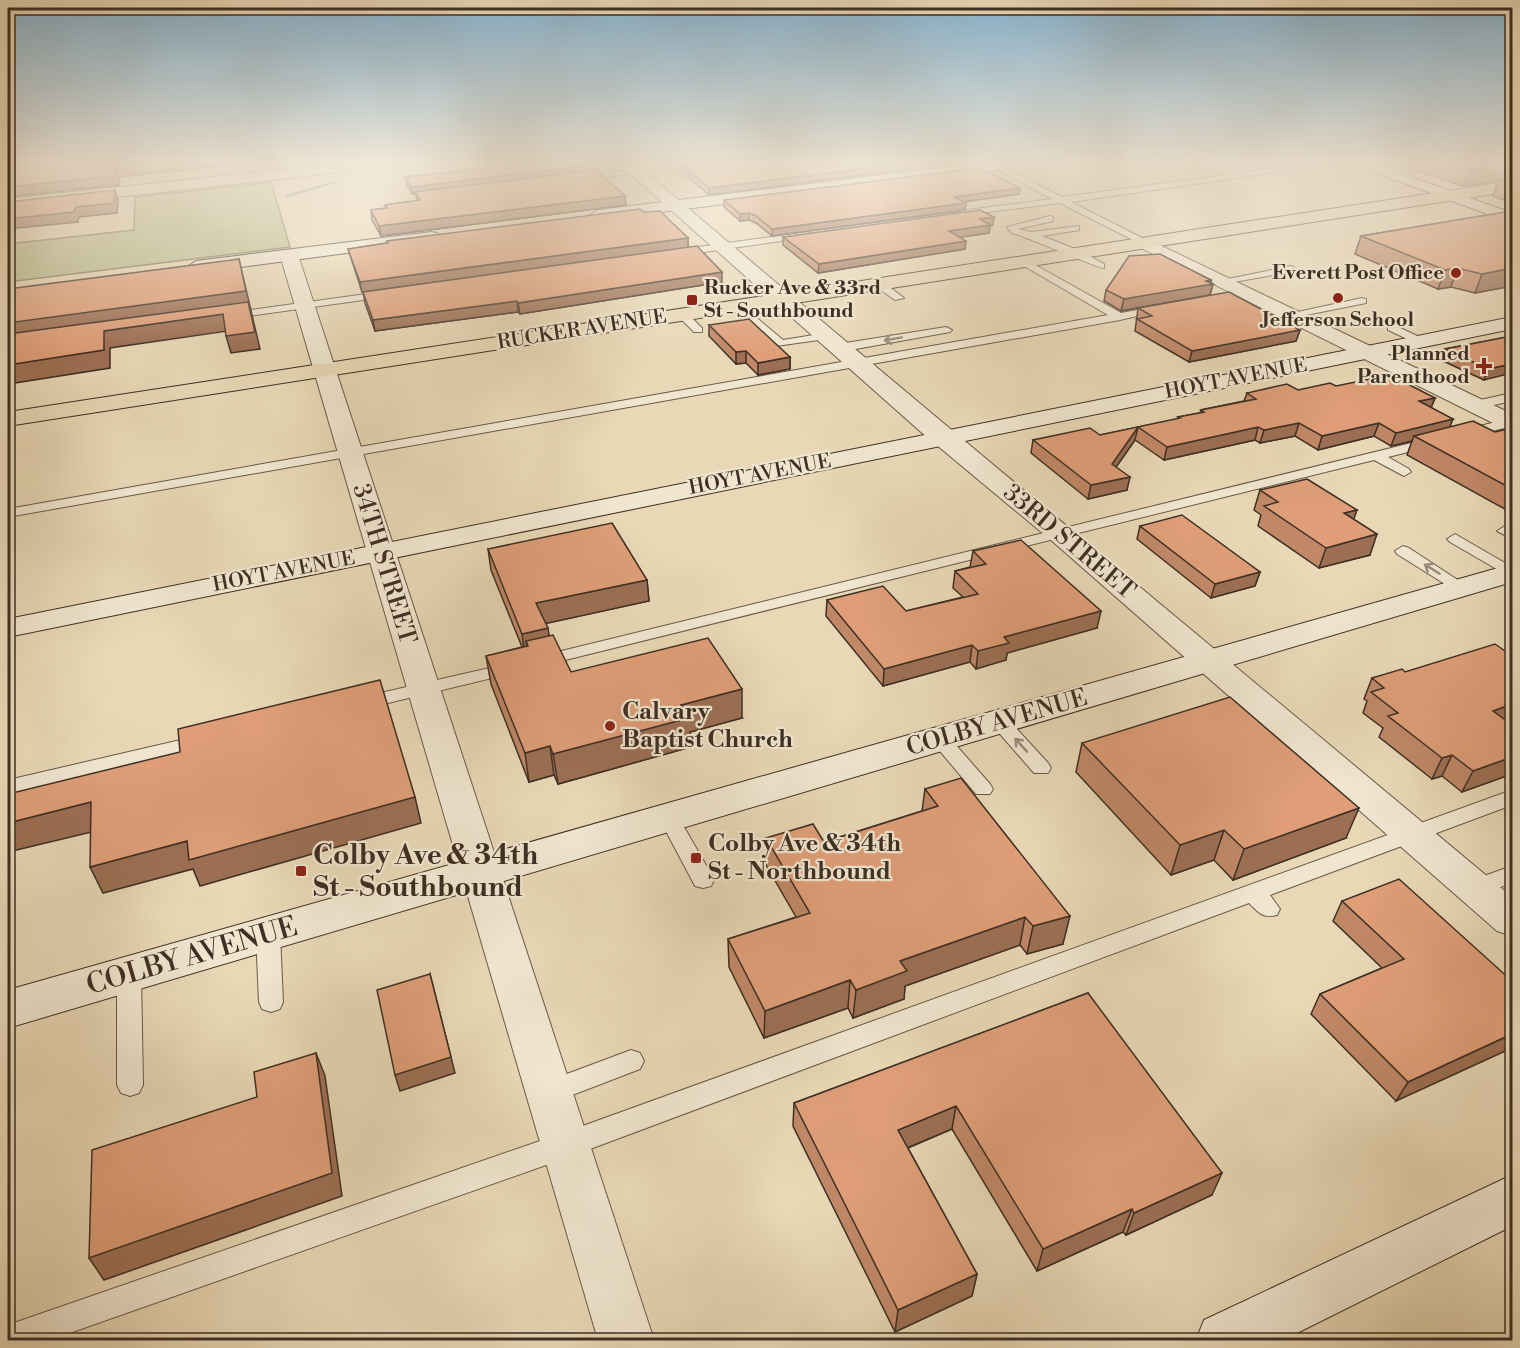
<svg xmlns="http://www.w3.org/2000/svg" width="1520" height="1348" font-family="'Libre Bodoni',serif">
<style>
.green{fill:#b9be8c;stroke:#7c7658;stroke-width:1.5}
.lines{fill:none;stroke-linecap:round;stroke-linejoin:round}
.stream{fill:#75817c;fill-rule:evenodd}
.lane-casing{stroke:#685948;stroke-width:2}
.street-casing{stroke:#685948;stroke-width:2}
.secondary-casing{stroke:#3e2f24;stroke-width:2}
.primary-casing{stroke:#3e2f24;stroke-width:2}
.lane{fill:#f0e6d0;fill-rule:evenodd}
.street{fill:#f0e6d0;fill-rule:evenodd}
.secondary{fill:#f0e6d0;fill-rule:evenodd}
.primary{fill:#e8d8b6;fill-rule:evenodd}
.wall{fill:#c08867;stroke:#3e2f24;stroke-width:1.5}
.shaded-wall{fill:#9c6f54;stroke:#3e2f24;stroke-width:1.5}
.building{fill:#df9e78;stroke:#3e2f24;stroke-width:1.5}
.oneway{stroke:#978a7a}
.poi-dot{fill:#8f2418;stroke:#f0e6d0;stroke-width:2}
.labels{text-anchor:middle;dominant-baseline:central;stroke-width:4.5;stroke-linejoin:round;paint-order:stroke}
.far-poi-label{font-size:20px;font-weight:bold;fill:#3e2f24;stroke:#f0e6d0;text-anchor:end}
.far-street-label{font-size:20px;fill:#3e2f24;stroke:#f0e6d0}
.street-label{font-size:24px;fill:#3e2f24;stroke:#f0e6d0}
.poi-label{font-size:24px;font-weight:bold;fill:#3e2f24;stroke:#f0e6d0;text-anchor:start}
.near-poi-label{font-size:28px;font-weight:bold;fill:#3e2f24;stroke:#f0e6d0;text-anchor:start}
.near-street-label{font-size:28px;fill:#3e2f24;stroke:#f0e6d0}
</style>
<rect width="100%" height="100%" fill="#e8d8b6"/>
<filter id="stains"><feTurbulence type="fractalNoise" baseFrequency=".00333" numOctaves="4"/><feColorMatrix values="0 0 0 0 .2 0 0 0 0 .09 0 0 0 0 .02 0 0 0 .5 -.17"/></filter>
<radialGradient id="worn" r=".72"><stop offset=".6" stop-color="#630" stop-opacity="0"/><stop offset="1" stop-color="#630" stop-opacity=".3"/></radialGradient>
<polygon class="green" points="271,182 290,247 8,282 8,244 134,230 135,197"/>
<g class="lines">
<polygon class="stream" points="335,181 339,182 288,197 285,195"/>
<defs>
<g id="lane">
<polygon points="670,164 698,164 580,181 576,178"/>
<polygon points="986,164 997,164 1062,197 1307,164 1333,164 1071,202 1148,241 1150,243 1145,246 1060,203 956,216 956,212 959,211 1052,199"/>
<path d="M1050,216L1053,217V221L1018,229L1031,232L1079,226V230L1042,236L1080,251L1104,264V268C1099,269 1028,237 1012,233L1007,227Z"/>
<polygon points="807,232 812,235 810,237 676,256 671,253 676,250"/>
<polygon points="1023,258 1121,313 1161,306 1166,309 1120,320 8,517 8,509 1108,315 1019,263 1018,261"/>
<polygon points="1291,266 1296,269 1295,271 1223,284 1218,281"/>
<polygon points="875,282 883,282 904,298 895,300 875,286"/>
<polygon points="388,291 393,294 392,296 228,319 222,316 228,313"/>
<polygon points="1362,298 1366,299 1366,303 1271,322 1265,319"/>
<polygon points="739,303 783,340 826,333 832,336 826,339 776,346 735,308 735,304"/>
<polygon points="679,313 687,313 702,328 702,332 694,332 679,317"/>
<polygon points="1394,318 1400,321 1398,327 1426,340 1426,344 1418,344 1388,330 1388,321"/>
<polygon points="946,327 952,330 950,332 839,352 833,348 839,344"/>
<polygon points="1512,393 1512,401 1476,409 1470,405 1471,402"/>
<polygon points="1512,418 1512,426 1465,438 1458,434 1460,431"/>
<polygon points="1432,438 1439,442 1437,445 1388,457 1409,469 1411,472 1404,476 1374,460 541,666 532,661 541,656"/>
<polygon points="1505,526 1512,529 1512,539 1497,531"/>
<polygon points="1455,534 1512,567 1512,578 1450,542 1447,539"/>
<polygon points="1403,546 1409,548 1470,588 1468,591 1456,591 1397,554 1395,551"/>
<polygon points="511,663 520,668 517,672 363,709 354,703 363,697"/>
<polygon points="1000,716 1007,718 1048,763 1051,768 1048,773 1034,773 993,726 991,722 993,718"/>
<polygon points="941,734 948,736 990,784 993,789 990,794 976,794 934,744 931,740 934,736"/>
<polygon points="202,735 209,736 212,741 209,746 8,794 8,780"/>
<path d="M1512,790V805L1270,895L1280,909L1277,915C1263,919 1258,912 1249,903L566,1158L50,1340H8V1325L566,1132Z"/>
<polygon points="669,811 676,813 711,874 714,880 711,886 703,888 695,886 659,818 662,813"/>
<polygon points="1512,866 1512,883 1475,896 1467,894 1464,888 1467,882"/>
<polygon points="268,925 276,928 280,934 283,1002 280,1009 271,1012 262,1009 259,1002 256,934 260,928"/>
<polygon points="129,964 137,967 141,974 143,1085 139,1093 130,1096 121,1093 117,1085 117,974 121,967"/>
<polygon points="631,1050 640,1053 644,1061 640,1069 549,1104 540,1100 536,1092 540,1084"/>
</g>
<g id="street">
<polygon points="333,164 386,164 379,168 8,209 8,199"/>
<path d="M619,164H636C926,411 1220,653 1512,897V936L1497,931L1052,541L921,432Z"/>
<polygon points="1145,238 1512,414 1512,430 1503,428 1139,247 1136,243 1139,239"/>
<polygon points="289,250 298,255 654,1340 598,1340 280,255"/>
</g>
<g id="secondary">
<polygon points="970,164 1017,164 1010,168 598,220 590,215 598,210"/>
<polygon points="1352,164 1375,164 1512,213 1512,223"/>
<polygon points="431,232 437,233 440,237 437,241 196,273 187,267 196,261"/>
<polygon points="1512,317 1512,329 8,637 8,619"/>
<polygon points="1512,564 1512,582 8,1028 8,990"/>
<polygon points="1512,1175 1512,1226 1283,1340 1196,1340 1204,1320"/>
</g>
<polygon id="primary" points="1512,181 1512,191 8,426 8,412"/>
</defs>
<use href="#lane" class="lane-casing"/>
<use href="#street" class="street-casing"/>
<use href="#secondary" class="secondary-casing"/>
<use href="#primary" class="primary-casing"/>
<use href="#lane" class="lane"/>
<use href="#street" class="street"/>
<use href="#secondary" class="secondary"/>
<use href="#primary" class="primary"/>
</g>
<g class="wall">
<polygon points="481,164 588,164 589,171 625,196 626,205 381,236 372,220 371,210 386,208 385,205 417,201 416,194 412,194 407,185 405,177 484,169"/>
<polygon points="678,164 949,164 709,195 678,169"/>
<polygon points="1398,164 1512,164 1512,203 1493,196 1498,181 1463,186"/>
<polygon points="1019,194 964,202 965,210 772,236 756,223 749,220 740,221 724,207 724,200"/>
<polygon points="1512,211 1512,286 1475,293 1451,287 1438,289 1355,254 1361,236"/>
<polygon points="644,212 688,238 688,248 722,282 520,314 518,312 375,331 365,303 363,292 362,292 351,258 348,249 387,243 387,241"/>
<polygon points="993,225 990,226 989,233 959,237 965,249 818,273 783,245 783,237"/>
<polygon points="1211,280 1211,283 1213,284 1210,295 1121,311 1104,301 1106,290"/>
<polygon points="1138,308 1300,330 1296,341 1189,362 1135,331"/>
<polygon points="709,325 790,357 790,369 758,375 746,363 736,364 709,336"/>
<polygon points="1512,336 1484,380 1441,360 1445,349"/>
<polygon points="1336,386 1435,398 1431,408 1450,427 1495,432 1512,428 1512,513 1407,455 1412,441 1391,446 1374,436 1318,450 1295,436 1260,443 1255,440 1164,460 1135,440 1116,467 1127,490 1088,499 1031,453 1033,440 1100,435 1178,419 1178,417 1200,413 1201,410 1244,401 1247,393 1298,390"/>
<polygon points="1260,490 1353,519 1370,555 1319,568 1258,526 1261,515 1254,510"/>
<polygon points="1140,526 1260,572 1255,586 1211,598 1137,539"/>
<polygon points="488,549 647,580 649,601 546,623 549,636 571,672 742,718 690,732 691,747 558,784 554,775 529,782 491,684 486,656 522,647 491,570"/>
<polygon points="973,551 1097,628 1007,653 1006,660 976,669 970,662 883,686 826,616 827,600 906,611 963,597 953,588 955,571 970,567"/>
<polygon points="1512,656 1512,722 1509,723 1512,725 1512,774 1462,792 1442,776 1432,779 1379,737 1383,728 1363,713 1367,701 1364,699 1372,678 1405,672"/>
<polygon points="1082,743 1346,838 1233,880 1214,860 1171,875 1076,772"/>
<polygon points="925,789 1063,944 1027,954 1020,945 905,986 904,999 853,1018 848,1008 764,1038 729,967 728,939 796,917 766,865 766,838 824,842 922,811"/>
<polygon points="1342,901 1512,981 1396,1101 1311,1014 1320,994 1382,968 1333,921"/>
<polygon points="1088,993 1212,1195 1126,1235 1123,1232 1037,1271 952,1129 908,1148 977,1274 972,1296 895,1332 793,1126 794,1103"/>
</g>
<g class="shaded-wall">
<polygon points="154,164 233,165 119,177 119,185 8,197 8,198 8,187 116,168"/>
<polygon points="901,164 949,164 709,195 709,188"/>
<polygon points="1512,164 1512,179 1499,180 1498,181 1463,186 1469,170"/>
<polygon points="588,165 589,172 412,194 411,187"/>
<polygon points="1020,188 1019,194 953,203 954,197"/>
<polygon points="115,190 118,199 117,213 79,217 78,222 8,229 8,219 76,207"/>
<polygon points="625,196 626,205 381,236 379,226"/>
<polygon points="966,203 965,210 772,236 772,229"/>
<polygon points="749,213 749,220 740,221 740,214"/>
<polygon points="994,217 993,225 990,226 989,233 948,239 949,231 980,219"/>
<polygon points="688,238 688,248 362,292 360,282"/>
<polygon points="966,241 965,249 818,273 819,264"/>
<polygon points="239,259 260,349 231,353 226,336 250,308 8,342 8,323"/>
<polygon points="1457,268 1451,287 1438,289 1445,270"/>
<polygon points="1512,268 1512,286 1475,293 1482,274"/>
<polygon points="722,272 722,282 520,314 518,303"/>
<polygon points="1211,280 1210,285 1213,284 1210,295 1121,311 1124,299"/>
<polygon points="517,301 518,312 375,331 373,320"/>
<polygon points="223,314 228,331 110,348 110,368 8,384 8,365 104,331"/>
<polygon points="1300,330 1296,341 1189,362 1192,351"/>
<polygon points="746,351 746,363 736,364 736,352"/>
<polygon points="790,357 790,369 758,375 758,363"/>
<polygon points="1512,364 1512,373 1484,380 1488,369"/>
<polygon points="1435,398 1430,410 1419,401"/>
<polygon points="1453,419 1448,432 1414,436 1412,441 1391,446 1396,433"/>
<polygon points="1299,423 1295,436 1260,443 1264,430"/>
<polygon points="1379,423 1374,436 1318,450 1322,436"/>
<polygon points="1138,427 1135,440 1109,477 1112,464"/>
<polygon points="1258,427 1255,440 1164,460 1167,447"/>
<polygon points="1130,477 1127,490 1088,499 1091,485"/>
<polygon points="1357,510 1350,530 1344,513"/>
<polygon points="1377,534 1370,555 1319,568 1326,548"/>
<polygon points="1260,572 1255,586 1211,598 1215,584"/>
<polygon points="647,580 649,601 539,625 536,603"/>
<polygon points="1101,611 1097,628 1007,653 1006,660 976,669 978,651 1004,637"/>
<polygon points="548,628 551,650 528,646 526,641 528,655 525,656 522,634"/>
<polygon points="972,645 970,662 883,686 884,669"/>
<polygon points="742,689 742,718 690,732 691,747 558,784 553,754 681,705"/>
<polygon points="1512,704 1512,722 1483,732 1493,711"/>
<polygon points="550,746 554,775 529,782 525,753"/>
<polygon points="1452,755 1442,776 1432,779 1442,758"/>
<polygon points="1512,757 1512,774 1462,792 1473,771"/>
<polygon points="415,797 421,823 200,886 193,869 103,893 90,867 187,841"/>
<polygon points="91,802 104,829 8,852 8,823"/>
<polygon points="1359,808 1346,838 1233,880 1244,849"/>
<polygon points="1224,830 1214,860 1171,875 1180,845"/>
<polygon points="1070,916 1063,944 1027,954 1033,926"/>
<polygon points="1025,917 1020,945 905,986 904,999 853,1018 856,990 900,961"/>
<polygon points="430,974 455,1073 400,1091 395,1075"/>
<polygon points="850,980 848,1008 764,1038 765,1011"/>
<polygon points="1512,1034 1512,1048 1396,1101 1408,1082"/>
<polygon points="316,1053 325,1076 342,1196 104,1280 89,1258"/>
<polygon points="956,1106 952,1129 895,1153 898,1130"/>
<polygon points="1222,1173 1212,1195 1126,1235 1134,1213"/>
<polygon points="1132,1209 1123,1232 1037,1271 1043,1249"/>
<polygon points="977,1274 972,1296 895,1332 898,1310"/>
</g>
<g class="building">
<polygon points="8,164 154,164 116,168 116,176 8,187"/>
<polygon points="486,164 588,164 588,165 411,187 405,177 489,168"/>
<polygon points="680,164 901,164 709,188"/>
<polygon points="1452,164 1509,164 1469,170"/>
<polygon points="980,168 1020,188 954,197 966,203 772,229 756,216 749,213 740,214 724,200"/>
<polygon points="596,170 625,196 379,226 371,210 387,208 385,205 420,200 415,192"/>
<polygon points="1512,177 1512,184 1499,180"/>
<polygon points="115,190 114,203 76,207 74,212 8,219 8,202"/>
<polygon points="640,209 644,212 660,211 688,238 360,282 348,249 388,243 387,241"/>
<polygon points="980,210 994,217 980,219 990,225 949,231 966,241 819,264 783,237"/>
<polygon points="1512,211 1512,268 1482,274 1457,268 1445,270 1361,236"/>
<polygon points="697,246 722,272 518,303 517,301 373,320 363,292"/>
<polygon points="1160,254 1211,280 1206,281 1213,284 1124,299 1106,290 1129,256"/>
<polygon points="239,259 246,291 8,323 8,289"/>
<polygon points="1229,292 1300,330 1192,351 1137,319 1152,316 1138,308"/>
<polygon points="248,302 255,332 226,336 223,314 104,331 104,350 8,365 8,334"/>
<polygon points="749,319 790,357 758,363 746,351 736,352 709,325"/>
<polygon points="1512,336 1512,364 1488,369 1445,349"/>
<polygon points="1390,375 1435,398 1419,401 1453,419 1396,433 1379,423 1322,436 1299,423 1264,430 1258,427 1167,447 1138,427 1112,464 1130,477 1091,485 1033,440 1090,428 1100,435 1180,418 1178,417 1204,412 1201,410 1256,399 1247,393 1287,384 1298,390 1330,383 1336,386"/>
<polygon points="1473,421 1495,432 1512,428 1512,489 1414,436"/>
<polygon points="1307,479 1357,510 1344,513 1377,534 1326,548 1264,506 1278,502 1260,490"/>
<polygon points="1182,515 1260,572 1215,584 1140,526"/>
<polygon points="612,523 647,580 536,603 548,628 522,634 488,549"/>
<polygon points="1021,540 1101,611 1004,637 1009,643 978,651 972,645 884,669 827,600 883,586 906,611 978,594 955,571 986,564 973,551"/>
<polygon points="553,635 571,672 708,638 742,689 681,705 689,718 553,754 550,746 525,753 486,656 528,646 526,641"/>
<polygon points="1495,644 1512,656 1512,704 1493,711 1512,725 1512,757 1473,771 1452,755 1442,758 1388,716 1398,713 1371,692 1384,688 1372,678 1402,669 1405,672"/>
<polygon points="380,680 415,797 189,860 187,841 90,867 91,802 8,823 8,794 180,752 178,729"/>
<polygon points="1230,697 1359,808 1244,849 1224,830 1180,845 1082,743"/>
<polygon points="961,778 1070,916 1033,926 1025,917 900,961 907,971 856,990 850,980 765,1011 728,939 810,913 766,838 813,824 824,842 938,806 925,789"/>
<polygon points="1399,879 1512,981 1512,1034 1408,1082 1320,994 1404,959 1342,901"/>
<polygon points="430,974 451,1057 395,1075 377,990"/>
<polygon points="1088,993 1222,1173 1134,1213 1132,1209 1043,1249 956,1106 898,1130 977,1274 898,1310 794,1103"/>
<polygon points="316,1053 332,1173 89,1258 92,1150 257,1097 254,1072"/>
</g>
<defs><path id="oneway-shaft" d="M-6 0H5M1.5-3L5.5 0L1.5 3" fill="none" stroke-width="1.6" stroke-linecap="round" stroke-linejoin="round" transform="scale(1.5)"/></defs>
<g class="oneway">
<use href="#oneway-shaft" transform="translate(893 339) rotate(170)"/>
<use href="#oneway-shaft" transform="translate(1432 569) rotate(-148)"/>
<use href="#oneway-shaft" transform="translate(1021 745) rotate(-132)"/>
</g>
<linearGradient id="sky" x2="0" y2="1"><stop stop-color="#88b6d4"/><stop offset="0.46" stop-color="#f5edde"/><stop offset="1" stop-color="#f5edde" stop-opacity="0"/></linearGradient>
<rect width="1520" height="353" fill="url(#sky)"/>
<g class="poi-dot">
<circle cx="1456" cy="273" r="6"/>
<circle cx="1338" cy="298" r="6"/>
<rect x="686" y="294" width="12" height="12" rx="3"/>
<path d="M1481 357h6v6h6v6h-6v6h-6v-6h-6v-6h6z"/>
<circle cx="610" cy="726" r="6"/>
<rect x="690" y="852" width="12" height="12" rx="3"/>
<rect x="295" y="865" width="12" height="12" rx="3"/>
</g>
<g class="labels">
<g class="far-poi-label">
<text x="1444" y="273">Everett Post Office</text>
<text x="704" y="288" text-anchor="start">Rucker Ave &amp; 33rd<tspan x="704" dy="23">St - Southbound</tspan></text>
<text x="1338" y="320" text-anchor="middle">Jefferson School</text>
<text x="1470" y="354">Planned<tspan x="1470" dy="23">Parenthood</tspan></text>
</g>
<g class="far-street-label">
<text transform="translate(582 330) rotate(-9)">RUCKER AVENUE</text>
<text transform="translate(1236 379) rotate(-11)">HOYT AVENUE</text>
<text transform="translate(760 475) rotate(-11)">HOYT AVENUE</text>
<text transform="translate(284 572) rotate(-11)">HOYT AVENUE</text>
</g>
<g class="street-label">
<text transform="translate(1069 542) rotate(40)">33RD STREET</text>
<text transform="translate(384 564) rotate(73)">34TH STREET</text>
<text transform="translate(997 723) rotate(-16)">COLBY AVENUE</text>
</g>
<g class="poi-label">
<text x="622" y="712">Calvary<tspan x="622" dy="28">Baptist Church</tspan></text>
<text x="708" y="844">Colby Ave &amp; 34th<tspan x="708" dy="28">St - Northbound</tspan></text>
</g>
<g class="near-poi-label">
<text x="313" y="855">Colby Ave &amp; 34th<tspan x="313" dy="32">St - Southbound</tspan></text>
</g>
<g class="near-street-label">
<text transform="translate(192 956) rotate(-16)">COLBY AVENUE</text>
</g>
</g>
<rect width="1520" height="1348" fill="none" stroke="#e8d8b6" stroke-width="30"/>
<rect x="9" y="9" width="1502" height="1330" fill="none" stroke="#3e2f24" stroke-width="3"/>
<rect x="15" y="15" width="1490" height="1318" fill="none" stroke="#3e2f24" stroke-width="1.5"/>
<rect width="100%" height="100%" filter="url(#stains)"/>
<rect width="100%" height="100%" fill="url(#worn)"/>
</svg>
